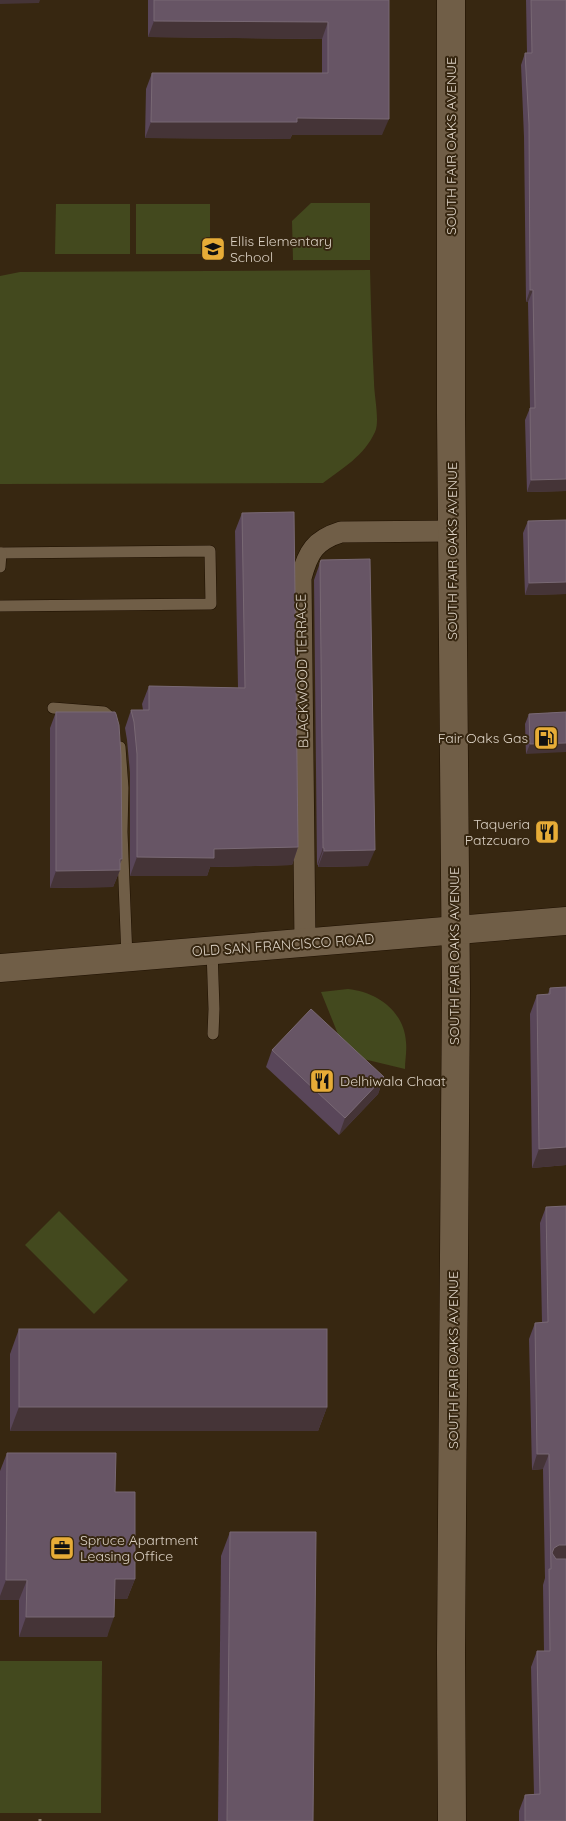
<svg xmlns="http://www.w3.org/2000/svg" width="566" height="1821" font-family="Quicksand,sans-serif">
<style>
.green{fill:#43491e}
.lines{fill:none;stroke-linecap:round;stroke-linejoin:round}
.service-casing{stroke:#1e1000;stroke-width:12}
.minor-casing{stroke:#1e1000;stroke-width:22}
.secondary-casing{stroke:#1e1000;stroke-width:29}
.path{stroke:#8e8170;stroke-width:3;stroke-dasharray:2.5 2.5;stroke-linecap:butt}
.service{stroke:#705e47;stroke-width:11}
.minor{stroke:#705e47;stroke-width:21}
.secondary{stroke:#705e47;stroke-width:28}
.wall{fill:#594659}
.shaded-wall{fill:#453437}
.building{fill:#675565;stroke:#796974}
.labels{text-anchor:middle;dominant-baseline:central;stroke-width:4;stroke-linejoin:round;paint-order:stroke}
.street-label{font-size:14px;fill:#dbd1c4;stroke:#372711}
.poi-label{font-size:14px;fill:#dbd1c4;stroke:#372711;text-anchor:start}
</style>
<rect width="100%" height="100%" fill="#372711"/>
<g class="green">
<polygon points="311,203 370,203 370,260 293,260 292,221"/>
<polygon points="56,204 130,204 130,254 55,254"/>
<rect x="136" y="204" width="74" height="50"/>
<path d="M370,270C371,308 372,345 374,382C374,395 380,422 375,432C364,456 343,468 323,483L0,484V276L20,272Z"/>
<path d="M348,989C377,992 404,1011 406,1042C407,1051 405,1060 405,1069L351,1056L344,1049L321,992Z"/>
<polygon points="59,1211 128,1280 94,1314 25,1245"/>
<polygon points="0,1661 102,1661 101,1813 0,1813"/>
</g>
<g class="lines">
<defs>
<g id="service">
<polyline points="0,553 210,551 211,604 0,606"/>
<polyline points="0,567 1,553"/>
<polyline points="53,708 104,712 111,718"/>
<polyline points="120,747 123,788 122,832 127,958"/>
<polyline points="212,950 214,1009 213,1034"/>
</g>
<path id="minor" d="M305,942L301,578C308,552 315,540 341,532L453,531"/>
<g id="secondary">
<polyline points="451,0 451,414 456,990 451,1653 452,1821"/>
<polyline points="0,968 566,921"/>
</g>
</defs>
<use href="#service" class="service-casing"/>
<use href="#minor" class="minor-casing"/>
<use href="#secondary" class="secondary-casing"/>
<polyline class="path" points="40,1821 40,1819"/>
<use href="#service" class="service"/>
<use href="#minor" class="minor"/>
<use href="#secondary" class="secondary"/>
</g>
<g class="wall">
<polygon points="148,0 389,0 382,135 292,135 290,139 145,138 146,89 152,73 322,73 322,39 148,37"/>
<polygon points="526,0 566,0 566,491 527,492 525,420 530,408 528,302 526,302 524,137 521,65 525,53 527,53"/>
<polygon points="242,513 298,847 292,865 210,867 207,876 130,876 130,773 127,740 125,728 131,710 143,710 142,704 149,686 238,688 235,531"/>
<polygon points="566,520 566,594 525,595 523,533 528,521"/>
<polygon points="321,560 368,866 318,867 318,865 317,865 314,580"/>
<polygon points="56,712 122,859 120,864 120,870 113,887 50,888 50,728"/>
<polygon points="566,712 526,754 525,724 529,714"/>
<polygon points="566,987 566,1165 532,1168 530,1014 537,995 548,994 550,988"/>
<polygon points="272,1050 384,1077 378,1094 339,1135 266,1067"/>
<polygon points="546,1207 566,1821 519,1821 519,1811 525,1795 534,1794 531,1667 537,1651 544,1651 543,1585 545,1578 543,1469 532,1470 529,1339 535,1323 542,1323 540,1223"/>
<polygon points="19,1329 327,1407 318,1431 10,1431 10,1354"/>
<polygon points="7,1453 115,1492 135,1579 127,1599 115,1599 107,1637 19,1637 19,1600 0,1600 0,1471"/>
<polygon points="230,1532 313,1821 218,1821 221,1556"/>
</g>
<g class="shaded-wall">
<polygon points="0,0 40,0 39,3 0,4"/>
<polygon points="154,21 328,22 322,39 148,37"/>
<polygon points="297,118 389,119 382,135 292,135 290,139 145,138 151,122"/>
<polygon points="530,290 533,290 528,302 526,302"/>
<polygon points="566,479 566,491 527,492 531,480"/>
<polygon points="566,582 566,594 525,595 529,583"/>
<polygon points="566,743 566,752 526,754 530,744"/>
<polygon points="298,847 292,865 210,867 207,876 130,876 137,857 214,849"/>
<polygon points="323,848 324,848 318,865 317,865"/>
<polygon points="375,850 368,866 318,867 324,851"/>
<polygon points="120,859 122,859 117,870 120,870 113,887 50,888 56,871"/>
<polygon points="384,1077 378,1094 339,1135 345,1118"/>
<polygon points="566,1147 566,1165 532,1168 539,1149"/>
<polygon points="19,1407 327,1407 318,1431 10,1431"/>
<polygon points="537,1454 549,1454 543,1469 532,1470"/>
<polygon points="559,1545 566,1545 566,1561 554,1561 551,1556 554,1548"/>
<polygon points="115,1579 135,1579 127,1599 107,1599"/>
<polygon points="6,1580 27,1580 19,1600 0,1600 0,1596"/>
<polygon points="26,1617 114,1617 107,1637 19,1637"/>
</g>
<g class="building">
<polygon points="154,0 389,0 389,119 297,118 297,122 151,122 152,73 328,73 328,22 154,21"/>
<polygon points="531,0 566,0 566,479 531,480 530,408 535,408 533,290 530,290 529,124 525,53 532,53"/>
<polygon points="294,512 298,847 214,849 214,858 137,857 137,754 134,722 131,710 149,710 149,686 245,688 242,513"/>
<polygon points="566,520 566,582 529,583 528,521"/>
<polygon points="370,559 375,850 324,851 324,848 323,848 320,563 321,560"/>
<polygon points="56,712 115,712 116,714 119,725 121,756 122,859 120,859 120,870 56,871"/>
<polygon points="566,712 566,743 530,744 529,714"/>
<polygon points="566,987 566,1147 539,1149 537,995 550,994 550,988"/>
<polygon points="311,1009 384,1077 345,1118 272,1050"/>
<polygon points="566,1206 566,1545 559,1545 554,1548 552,1553 556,1559 566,1559 566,1821 525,1821 525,1795 540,1794 537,1651 550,1651 549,1569 551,1569 549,1454 537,1454 535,1323 548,1322 546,1207"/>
<rect x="19" y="1329" width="308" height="78"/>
<polygon points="7,1453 116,1453 115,1492 135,1492 135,1579 115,1579 114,1617 26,1617 27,1580 6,1580"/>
<polygon points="230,1532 316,1532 313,1821 227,1821"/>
</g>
<defs>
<symbol id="school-square" viewBox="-11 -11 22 22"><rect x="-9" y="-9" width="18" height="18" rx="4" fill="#e7ac37" stroke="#372711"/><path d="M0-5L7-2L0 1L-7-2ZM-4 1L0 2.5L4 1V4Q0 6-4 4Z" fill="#111"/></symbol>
<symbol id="fuel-square" viewBox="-11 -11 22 22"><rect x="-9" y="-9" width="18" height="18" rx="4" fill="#e7ac37" stroke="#372711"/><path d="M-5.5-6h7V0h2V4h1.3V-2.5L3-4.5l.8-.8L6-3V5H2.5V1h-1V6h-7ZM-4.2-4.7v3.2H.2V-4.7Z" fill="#111"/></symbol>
<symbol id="restaurant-square" viewBox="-11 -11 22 22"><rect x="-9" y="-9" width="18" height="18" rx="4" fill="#e7ac37" stroke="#372711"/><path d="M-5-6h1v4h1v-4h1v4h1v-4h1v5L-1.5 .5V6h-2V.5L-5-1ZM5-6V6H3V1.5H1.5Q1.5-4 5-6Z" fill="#111"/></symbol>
<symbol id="office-square" viewBox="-11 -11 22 22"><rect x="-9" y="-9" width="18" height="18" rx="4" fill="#e7ac37" stroke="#372711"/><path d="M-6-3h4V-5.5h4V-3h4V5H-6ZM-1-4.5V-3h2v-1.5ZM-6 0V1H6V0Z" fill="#111"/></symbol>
</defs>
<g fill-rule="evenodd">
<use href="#school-square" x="199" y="235" width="28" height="28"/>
<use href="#fuel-square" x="532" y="724" width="28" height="28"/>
<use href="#restaurant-square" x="533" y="818" width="28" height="28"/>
<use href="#restaurant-square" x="308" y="1067" width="28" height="28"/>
<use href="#office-square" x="48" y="1534" width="28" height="28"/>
</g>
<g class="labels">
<g class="street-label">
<text transform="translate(451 146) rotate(-90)">SOUTH FAIR OAKS AVENUE</text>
<text transform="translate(452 551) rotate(-90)">SOUTH FAIR OAKS AVENUE</text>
<text transform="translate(302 671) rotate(-91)">BLACKWOOD TERRACE</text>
<text transform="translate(283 945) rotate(-4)">OLD SAN FRANCISCO ROAD</text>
<text transform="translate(454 956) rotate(-90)">SOUTH FAIR OAKS AVENUE</text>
<text transform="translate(453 1360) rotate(-90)">SOUTH FAIR OAKS AVENUE</text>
</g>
<g class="poi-label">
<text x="230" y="241">Ellis Elementary<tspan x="230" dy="16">School</tspan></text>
<text x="528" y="738" text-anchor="end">Fair Oaks Gas</text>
<text x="530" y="824" text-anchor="end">Taqueria<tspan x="530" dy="16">Patzcuaro</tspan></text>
<text x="340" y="1081">Delhiwala Chaat</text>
<text x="80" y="1540">Spruce Apartment<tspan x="80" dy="16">Leasing Office</tspan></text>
</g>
</g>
</svg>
